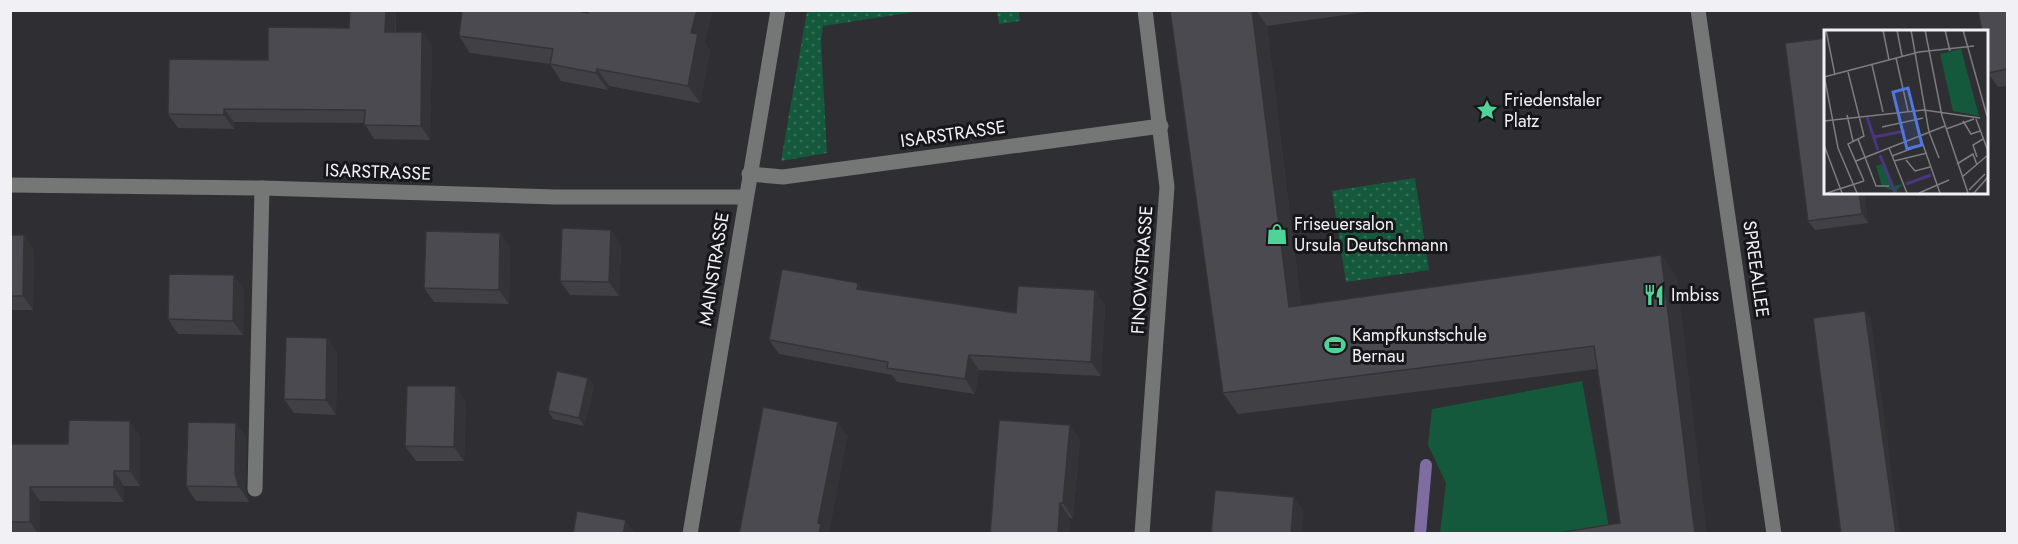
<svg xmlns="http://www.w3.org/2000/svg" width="2018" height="544" font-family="Jost,sans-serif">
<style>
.grass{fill:url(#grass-dots)}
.park{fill:#15593c}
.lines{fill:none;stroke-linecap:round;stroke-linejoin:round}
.stream{stroke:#7d6da1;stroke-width:12}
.minor{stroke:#747775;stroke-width:15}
.wall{fill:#404045}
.shaded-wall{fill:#343438}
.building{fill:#4b4a50;stroke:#343438;stroke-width:1.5}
.labels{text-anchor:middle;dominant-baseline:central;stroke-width:6;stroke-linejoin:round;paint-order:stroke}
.poi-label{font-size:18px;fill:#f1f0f4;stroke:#171719;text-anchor:start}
.street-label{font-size:18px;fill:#f1f0f4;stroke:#171719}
.inset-river{fill:none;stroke:#4b357e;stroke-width:3}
.inset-road{fill:none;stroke:#7d7c80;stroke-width:1.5}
.view{fill:#5276df;fill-opacity:0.15;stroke:#5276df;stroke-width:3}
.inset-edge{fill:none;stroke:#f1f0f4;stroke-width:3}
</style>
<defs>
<pattern id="grass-dots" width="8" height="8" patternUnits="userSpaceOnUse" patternTransform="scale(1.5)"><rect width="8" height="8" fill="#15593c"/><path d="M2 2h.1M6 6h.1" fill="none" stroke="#387159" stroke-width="1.8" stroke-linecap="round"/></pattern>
</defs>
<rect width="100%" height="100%" fill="#2f2e33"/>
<g class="grass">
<polygon points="807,11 921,11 823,26 821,42 827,153 781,161"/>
<polygon points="997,11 1019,11 1020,21 999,24"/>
<polygon points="1415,178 1429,270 1346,282 1332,191"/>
</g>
<polygon class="park" points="1582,381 1609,527 1573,534 1440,533 1446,483 1428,445 1432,409"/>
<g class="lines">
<polyline class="stream" points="1420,534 1426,465"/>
<g class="minor">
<polyline points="1698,10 1774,534"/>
<polyline points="749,174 783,177 1161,126"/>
<polyline points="10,185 262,188 555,197 745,197"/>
<polyline points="255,489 262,188"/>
<polyline points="690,534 778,10"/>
<polyline points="1142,534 1167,187 1145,10"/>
</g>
</g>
<g class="wall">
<polygon points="350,10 396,10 396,32 422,32 432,46 430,140 374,139 364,123 234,122 234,129 178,128 168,114 268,60 349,28"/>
<polygon points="1170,10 1380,10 1267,26 1301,305 1677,276 1620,523 1597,369 1238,414 1223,393"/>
<polygon points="2007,10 2007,86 1998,87 1988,73"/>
<polygon points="459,36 705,43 710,51 700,103 609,86 608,90 561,81 550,64 470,53"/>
<polygon points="1826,192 1864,192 1868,223 1815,230 1808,221"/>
<polygon points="500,233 510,247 509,304 434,302 424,288"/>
<polygon points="10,235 34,250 33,310 10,310"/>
<polygon points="621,244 619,296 570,295 560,281"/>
<polygon points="858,283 862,289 1016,313 1105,305 1101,376 979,370 975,394 897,382 892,375 779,354 769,340"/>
<polygon points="244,289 243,335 178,334 168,319"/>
<polygon points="327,338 337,353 336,415 294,413 284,399"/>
<polygon points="588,378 594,386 584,426 553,419 548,411"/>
<polygon points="466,401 464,461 416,461 405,446"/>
<polygon points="236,423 246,438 245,489 249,502 196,501 186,486"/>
<polygon points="140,435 140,486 124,486 124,502 40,501 40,534 10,534 10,444 68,444"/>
<polygon points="1080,440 1073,518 1070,518 1069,534 990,534"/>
</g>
<g class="shaded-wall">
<polygon points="386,10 396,10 395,46 385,32"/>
<polygon points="697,10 713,10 705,43 710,51 700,103 688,86 691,33"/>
<polygon points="1252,10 1256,10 1267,26 1304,329 1289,307"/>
<polygon points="422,32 432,46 430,140 421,126"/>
<polygon points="597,69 609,86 608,90 596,73"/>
<polygon points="224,109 234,122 234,129 224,115"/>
<polygon points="1859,192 1864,192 1868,223 1862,214"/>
<polygon points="611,230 621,244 619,296 609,282"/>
<polygon points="500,233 510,247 509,304 499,290"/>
<polygon points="24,235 34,250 33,310 23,296"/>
<polygon points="1661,255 1677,276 1707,534 1695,534"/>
<polygon points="234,275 244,289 243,335 233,321"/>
<polygon points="858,283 868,297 857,289"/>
<polygon points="1095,290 1105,305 1101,376 1091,362"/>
<polygon points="1865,311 1871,319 1900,534 1896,534"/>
<polygon points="327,338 337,353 336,415 326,400"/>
<polygon points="969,355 979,370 975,394 965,379"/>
<polygon points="588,378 594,386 584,426 579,418"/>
<polygon points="456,386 466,401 464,461 454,447"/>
<polygon points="130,421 140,435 140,486 130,471"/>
<polygon points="838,422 848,436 829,534 819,534 818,523"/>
<polygon points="236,423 246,438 245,489 249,502 239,487 235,474"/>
<polygon points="1070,425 1080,440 1073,518 1063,503"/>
<polygon points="114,471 124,486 124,502 114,487"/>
<polygon points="30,487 40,501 40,534 38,534 30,522"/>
<polygon points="1294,497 1304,512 1302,534 1291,534"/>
<polygon points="1060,503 1070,518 1069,534 1058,534"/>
<polygon points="626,520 636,534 623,534"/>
</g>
<g class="building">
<polygon points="350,10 386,10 385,32 422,32 421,126 364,125 365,110 224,109 224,115 168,114 169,59 268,60 268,27 349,28"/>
<polygon points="462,10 574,10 588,13 588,10 697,10 691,33 698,34 688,86 597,69 596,73 550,64 553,49 459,36"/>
<polygon points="1170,10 1252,10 1289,307 1661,255 1695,534 1552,534 1620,523 1594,346 1223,393"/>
<polygon points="1978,10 2007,10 2007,69 1988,73 1986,61 1986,32 1982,32"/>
<polygon points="1826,38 1826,192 1859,192 1862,214 1808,221 1785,43"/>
<polygon points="562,228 611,230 609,282 560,281"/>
<polygon points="426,231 500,233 499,290 424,288"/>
<polygon points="10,235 24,235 23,296 10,296"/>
<polygon points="782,269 858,283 857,289 1016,313 1018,286 1095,290 1091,362 969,355 965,379 887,368 888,362 769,340"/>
<polygon points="169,274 234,275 233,321 168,319"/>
<polygon points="1865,311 1896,534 1841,534 1813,318"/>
<polygon points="286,337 327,338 326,400 284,399"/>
<polygon points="557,371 588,378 579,418 548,411"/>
<polygon points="407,386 456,386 454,447 405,446"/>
<polygon points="763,407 838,422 818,523 821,524 819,534 739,534"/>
<polygon points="69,420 130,421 130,471 114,471 114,487 30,487 30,522 10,522 10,444 68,444"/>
<polygon points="999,420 1070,425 1063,503 1060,503 1058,534 990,534"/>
<polygon points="188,422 236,423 235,474 239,487 186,486"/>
<polygon points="1215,490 1294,497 1291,534 1211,534"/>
<polygon points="577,511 626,520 623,534 573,534"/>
</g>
<defs>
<symbol id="sight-bare" viewBox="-9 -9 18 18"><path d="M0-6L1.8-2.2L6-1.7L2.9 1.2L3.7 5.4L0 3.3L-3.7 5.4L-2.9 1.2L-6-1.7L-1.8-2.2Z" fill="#50d398" stroke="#171719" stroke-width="2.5" paint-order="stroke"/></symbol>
<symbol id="shop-bare" viewBox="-9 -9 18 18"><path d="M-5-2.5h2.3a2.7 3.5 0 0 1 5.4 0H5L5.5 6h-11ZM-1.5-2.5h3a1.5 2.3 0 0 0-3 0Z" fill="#50d398" stroke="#171719" stroke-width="2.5" paint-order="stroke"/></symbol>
<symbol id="restaurant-bare" viewBox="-9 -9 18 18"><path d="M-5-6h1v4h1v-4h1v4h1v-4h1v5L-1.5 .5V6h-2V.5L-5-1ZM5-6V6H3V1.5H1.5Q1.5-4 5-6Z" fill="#50d398" stroke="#171719" stroke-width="2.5" paint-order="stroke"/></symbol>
<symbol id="stadium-bare" viewBox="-9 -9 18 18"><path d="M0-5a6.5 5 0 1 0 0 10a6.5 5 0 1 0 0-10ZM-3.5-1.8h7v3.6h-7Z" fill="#50d398" stroke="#171719" stroke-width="2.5" paint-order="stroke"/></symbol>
</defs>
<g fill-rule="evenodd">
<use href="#sight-bare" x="1472" y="95" width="30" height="30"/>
<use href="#shop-bare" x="1262" y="219" width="30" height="30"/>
<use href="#restaurant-bare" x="1639" y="280" width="30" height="30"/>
<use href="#stadium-bare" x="1320" y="330" width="30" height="30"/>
</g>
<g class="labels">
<g class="poi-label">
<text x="1504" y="100">Friedenstaler<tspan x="1504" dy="21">Platz</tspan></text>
<text x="1294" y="224">Friseuersalon<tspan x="1294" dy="21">Ursula Deutschmann</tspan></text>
<text x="1671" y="295">Imbiss</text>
<text x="1352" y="335">Kampfkunstschule<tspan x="1352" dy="21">Bernau</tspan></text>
</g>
<g class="street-label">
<text transform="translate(953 134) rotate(-8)">ISARSTRASSE</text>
<text transform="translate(378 172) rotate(2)">ISARSTRASSE</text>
<text transform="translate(714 269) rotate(-81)">MAINSTRASSE</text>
<text transform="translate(1756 269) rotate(82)">SPREEALLEE</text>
<text transform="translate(1142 270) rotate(-86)">FINOWSTRASSE</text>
</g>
</g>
<g transform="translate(1824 30)">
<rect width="164" height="164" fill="#2f2e33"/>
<path d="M61,133L70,156L79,154L73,160L74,163L58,156L52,136Z" fill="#15593c"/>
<path d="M137,19L155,86L129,81L116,24Z" fill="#15593c"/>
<path class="inset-river" d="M43,87L54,120M50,107L81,101M56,125L71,163M82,154L107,145"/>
<path class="inset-road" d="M2,0L11,45M59,0L65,30M73,0L78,26M87,0L105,102M101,0L118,86L144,163M121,0L126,21M139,0L163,86M72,28L84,81M48,35L59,82M24,42L40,106L34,109L52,156H65M0,45L14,118L33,163M0,47L95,22L150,16M23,85L29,111M152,89L164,121M0,91L100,80L156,88M139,91L147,104L156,101M58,97L99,88M122,99L150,89M105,102L115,128M96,106L116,163M34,109L24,114L40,151M0,115L18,163M65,118L83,163M68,126L89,118M153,127L149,115L159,109M82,130L91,141L106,137M32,131L121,96M70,131L103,123M133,134L149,124L153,135M138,147L164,125M145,160L161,144M3,163L40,151M95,163L125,150M150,163L164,147"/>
<path class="view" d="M84,58L98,115L83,119L69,62Z"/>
<rect width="164" height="164" class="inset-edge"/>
</g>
<rect width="2018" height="544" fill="none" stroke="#f1f0f4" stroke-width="24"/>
</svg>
